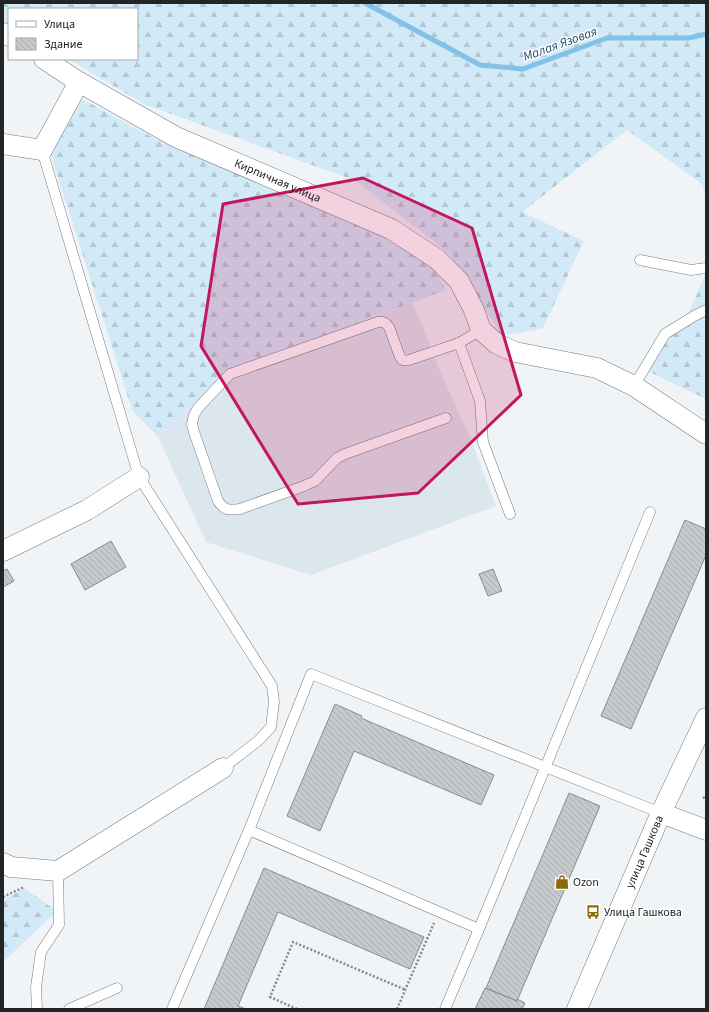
<svg xmlns="http://www.w3.org/2000/svg" width="709" height="1012" font-family="'Source Sans 3',sans-serif">
<style>
.built{fill:#dce7ed}
.forest{fill:url(#forest-firs)}
.lines{fill:none;stroke-linecap:round;stroke-linejoin:round}
.stream{stroke:#82c2e7;stroke-width:5}
.building{fill:url(#building-back-hatch);stroke:#898c8e}
.lane-casing{stroke:#777a7c;stroke-width:11}
.street-casing{stroke:#777a7c;stroke-width:21}
.path{stroke:#87898b;stroke-width:2.5;stroke-dasharray:2 2;stroke-linecap:butt}
.lane{stroke:#fff;stroke-width:10}
.street{stroke:#fff;stroke-width:20}
.marked{fill:#c2185b;fill-opacity:0.2;stroke:#c2185b;stroke-width:3;stroke-linejoin:round}
.labels{text-anchor:middle;dominant-baseline:central;stroke-width:3;stroke-linejoin:round;paint-order:stroke}
.street-label{font-size:12px;fill:#232425;stroke:#fff}
.poi-label{font-size:12px;fill:#232425;stroke:#fff;text-anchor:start}
.water-label{font-size:13px;font-style:italic;fill:#1b4d67;stroke:#fff}
</style>
<defs>
<pattern id="forest-firs" width="22" height="20" patternUnits="userSpaceOnUse"><rect width="22" height="20" fill="#d2e9f8"/><path d="M5 1l3.5 6h-7zM16 11l3.5 6h-7z" fill="#b4c8d4"/></pattern>
<pattern id="building-back-hatch" width="6" height="6" patternUnits="userSpaceOnUse"><rect width="6" height="6" fill="#c7cacc"/><path d="M-1 5l2 2M0 0l6 6M5-1l2 2" fill="none" stroke="#abadaf"/></pattern>
</defs>
<rect width="100%" height="100%" fill="#f1f4f6"/>
<polygon class="built" points="412,303 426,334 431,350 473,445 496,506 311,575 206,542 158,437 232,369"/>
<g class="forest">
<polygon points="3,3 706,3 706,199 702,184 627,130 522,212 584,241 543,328 502,336 450,254 356,181 144,104 68,59 137,59 137,9 9,9 9,24 3,21"/>
<polygon points="82,99 156,139 387,234 430,262 446,290 232,369 158,437 132,410 50,152"/>
<polygon points="706,273 706,399 639,367 685,322"/>
<polygon points="24,888 57,911 3,962 3,901"/>
</g>
<g class="lines">
<polyline class="stream" points="365,3 480,65 523,69 607,38 689,38 706,34"/>
</g>
<g class="building">
<polygon points="685,520 706,529 706,555 631,729 601,716"/>
<polygon points="111,541 126,567 85,590 71,564"/>
<polygon points="7,569 14,581 3,587 3,571"/>
<polygon points="493,569 502,591 488,596 479,574"/>
<polygon points="335,704 362,716 361,718 494,775 481,805 354,751 320,831 287,816"/>
<polygon points="569,793 600,806 517,1001 486,988"/>
<polygon points="264,868 424,937 410,969 278,912 238,1006 246,1009 204,1009"/>
<polygon points="485,988 517,1001 517,999 525,1003 522,1009 475,1009"/>
</g>
<g class="lines">
<defs>
<g id="lane">
<polyline points="42,150 139,477 272,686 274,702 271,727 259,740 223,768"/>
<polyline points="640,260 691,270 706,268"/>
<polyline points="459,343 480,401 483,442 510,514"/>
<polyline points="634,386 665,334 694,316 706,310"/>
<path d="M446,418L345,454L337,458L315,481L304,486L240,509C229,510 225,511 218,501L194,432L192,424L194,415L198,408L230,374L378,322C383,321 385,322 389,327L400,357C402,361 405,361 409,360L459,343L481,330"/>
<polyline points="249,830 479,929"/>
<polyline points="37,1009 36,987 41,952 59,925 58,871"/>
<polyline points="69,1009 117,988"/>
<polyline points="172,1009 249,830 311,674 661,813"/>
<polyline points="445,1009 479,929 650,512"/>
</g>
<g id="street">
<polyline points="3,33 9,36"/>
<path id="s1" d="M44,59L79,82L176,137L391,229L437,259L459,281L474,310L481,330L497,344L515,352L597,368L634,386L706,434"/>
<polyline points="3,144 42,150 79,82"/>
<polyline points="3,551 87,510 139,477"/>
<polyline points="661,813 706,830"/>
<polyline points="3,863 11,867 58,871 223,768"/>
<path id="s2" d="M577,1009L661,813L706,718"/>
</g>
</defs>
<use href="#lane" class="lane-casing"/>
<use href="#street" class="street-casing"/>
<g class="path">
<polyline points="703,797 706,799"/>
<polyline points="3,897 24,887"/>
<polyline points="297,1009 270,997 293,942 406,990"/>
<polyline points="397,1009 434,923"/>
</g>
<use href="#lane" class="lane"/>
<use href="#street" class="street"/>
</g>
<path class="marked" d="M363,178L472,228L521,395L418,493L298,504L201,346L223,204Z"/>
<defs>
<symbol id="shop-bare" viewBox="-9 -9 18 18"><path d="M-5-2.5h2.3a2.7 3.5 0 0 1 5.4 0H5L5.5 6h-11ZM-1.5-2.5h3a1.5 2.3 0 0 0-3 0Z" fill="#8d6a0c" stroke="#fff" stroke-width="2.5" paint-order="stroke"/></symbol>
<symbol id="bus-bare" viewBox="-9 -9 18 18"><path d="M-5-6H5V4H4V6H2V4H-2V6H-4V4H-5ZM-3.5-4V0h7V-4ZM-3.5 1.2v1.5H-2V1.2ZM2 1.2v1.5H3.5V1.2Z" fill="#8d6a0c" stroke="#fff" stroke-width="2.5" paint-order="stroke"/></symbol>
</defs>
<g fill-rule="evenodd">
<use href="#shop-bare" x="552" y="872" width="20" height="20"/>
<use href="#bus-bare" x="583" y="902" width="20" height="20"/>
</g>
<g class="labels">
<g class="street-label">
<text stroke="none"><textPath href="#s1" startOffset="264">Кирпичная улица</textPath></text>
<text stroke="none"><textPath href="#s2" startOffset="171">улица Гашкова</textPath></text>
</g>
<g class="poi-label">
<text x="573" y="882">Ozon</text>
<text x="604" y="912">Улица Гашкова</text>
</g>
<g class="water-label">
<text transform="translate(560 44) rotate(-20)">Малая Язовая</text>
</g>
</g>
<rect width="709" height="1012" fill="none" stroke="#232425" stroke-width="8"/>
<rect x="8" y="8" width="130" height="52" fill="#ffffff" stroke="#a7a7a8"/>
<rect x="16" y="21" width="20" height="6" fill="#ffffff" stroke="#a7a7a8"/>
<text x="44" y="28" font-size="12" fill="#232425">Улица</text>
<rect x="16" y="38" width="20" height="12" fill="url(#building-back-hatch)" stroke="#a7a7a8"/>
<text x="44" y="48" font-size="12" fill="#232425">Здание</text>
</svg>
